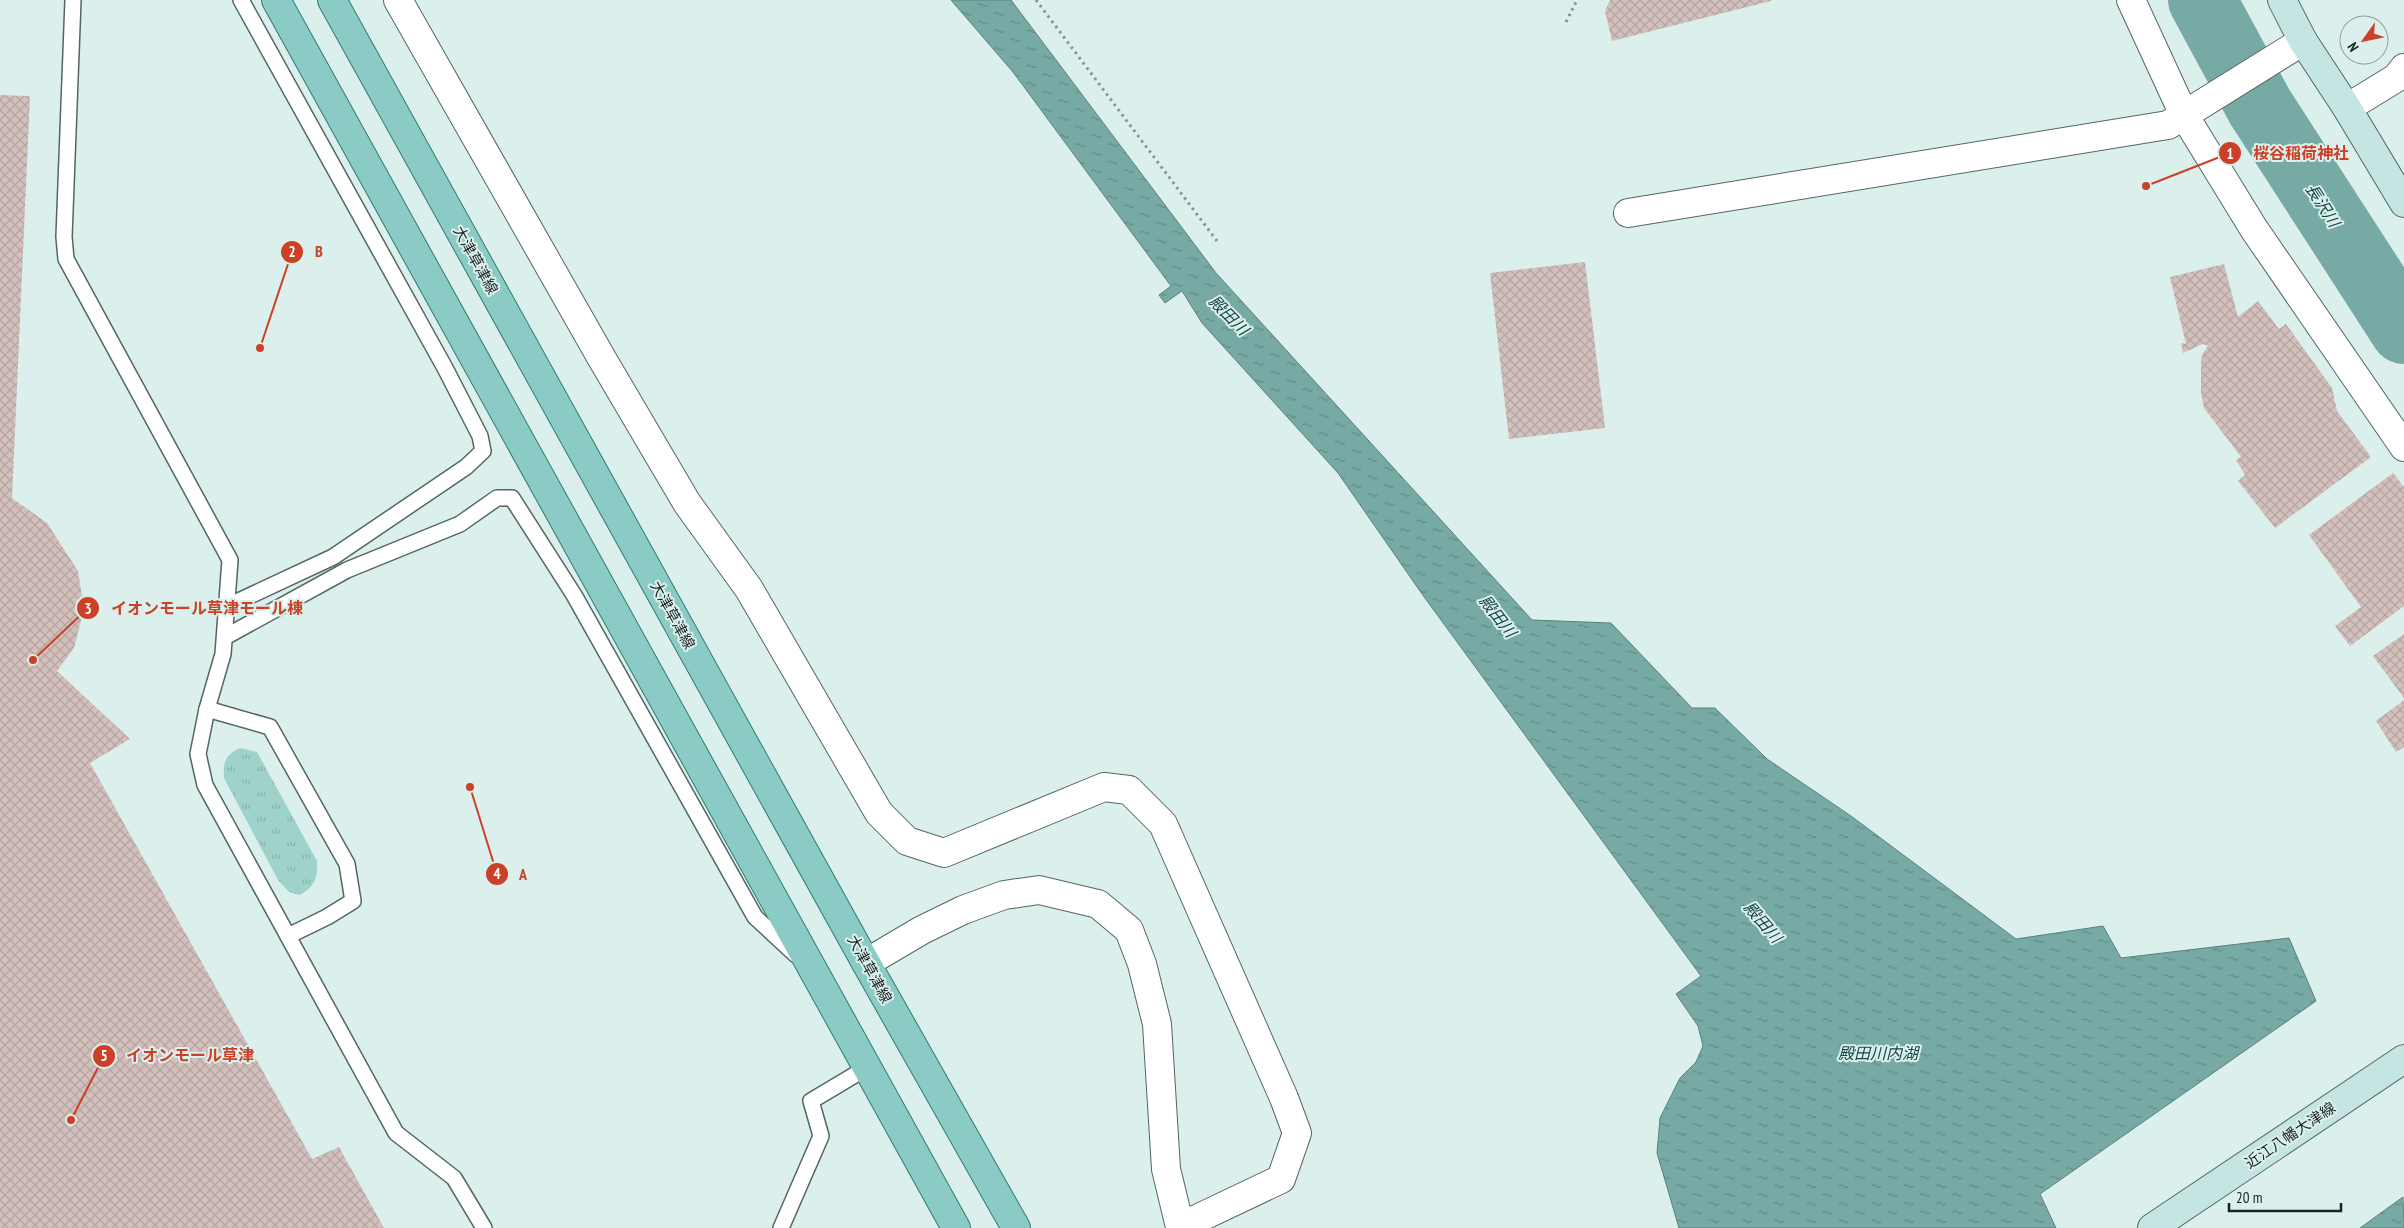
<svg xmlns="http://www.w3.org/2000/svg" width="2404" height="1228" font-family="'PT Sans Narrow','Noto Sans JP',sans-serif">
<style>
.grass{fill:url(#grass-tufts)}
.water{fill:url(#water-ripples);stroke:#5b817d}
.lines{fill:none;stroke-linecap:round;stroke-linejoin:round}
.river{stroke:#77aaa4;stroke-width:68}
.building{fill:url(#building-cross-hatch)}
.lane-casing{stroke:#546663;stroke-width:18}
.street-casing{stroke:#546663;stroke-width:30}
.secondary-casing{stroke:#546663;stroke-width:30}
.primary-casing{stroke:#317a72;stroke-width:30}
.path{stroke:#859592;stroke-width:3;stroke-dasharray:2.5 4;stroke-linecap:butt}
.lane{stroke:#fff;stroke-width:15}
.street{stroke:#fff;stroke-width:28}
.secondary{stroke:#c5e5e2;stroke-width:28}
.primary{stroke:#8bcbc5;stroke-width:28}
.labels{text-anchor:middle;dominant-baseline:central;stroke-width:4;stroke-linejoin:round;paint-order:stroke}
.street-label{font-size:15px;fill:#1a2221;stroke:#dbf0ed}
.water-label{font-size:16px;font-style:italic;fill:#154440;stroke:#dbf0ed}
.leader{fill:none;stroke:#cb4027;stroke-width:2}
.callout-dot{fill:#cb4027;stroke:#dbf0ed;stroke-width:2}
.mark-label{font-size:15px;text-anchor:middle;font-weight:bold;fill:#fff}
.callout-label{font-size:16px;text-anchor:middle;font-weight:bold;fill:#cb4027;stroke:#dbf0ed;stroke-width:4;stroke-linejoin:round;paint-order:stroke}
</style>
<defs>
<pattern id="grass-tufts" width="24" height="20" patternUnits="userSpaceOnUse" patternTransform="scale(1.25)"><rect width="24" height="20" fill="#9fd2cb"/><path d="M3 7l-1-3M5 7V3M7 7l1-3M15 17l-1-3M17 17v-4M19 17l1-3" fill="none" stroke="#88b4ae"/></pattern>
<pattern id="water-ripples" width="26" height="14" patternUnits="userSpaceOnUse" patternTransform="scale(1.25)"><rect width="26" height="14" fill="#77aaa4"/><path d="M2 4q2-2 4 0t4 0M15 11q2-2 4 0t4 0" fill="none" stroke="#618a85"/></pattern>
<pattern id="building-cross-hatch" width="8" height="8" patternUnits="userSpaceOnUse" patternTransform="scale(1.25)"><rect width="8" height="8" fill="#d3c0bc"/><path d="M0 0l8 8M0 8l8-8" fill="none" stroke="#b5a5a1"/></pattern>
</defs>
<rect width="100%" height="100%" fill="#dbf0ed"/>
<path class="grass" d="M240,748L257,752L317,861C318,878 315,886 300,895L289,892L278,880L224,778C223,762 225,755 240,748Z"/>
<g class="water">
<polygon points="951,0 1011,0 1216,273 1532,620 1611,623 1692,708 1715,708 1767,759 1851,816 2016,939 2103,926 2121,958 2289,938 2316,1001 2040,1194 2056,1228 1679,1228 1657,1153 1660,1118 1680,1078 1696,1062 1703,1046 1698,1026 1676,994 1701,976 1422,594 1338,473 1202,323 1182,291 1165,303 1159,295 1171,286 1013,72"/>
<polygon points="2403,1197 2404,1228 2360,1228"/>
</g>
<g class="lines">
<polyline class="river" points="2202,0 2260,107 2404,330"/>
</g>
<g class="building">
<polygon points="1610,0 1771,0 1771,1 1612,41 1605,11"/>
<polygon points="0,95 30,96 12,498 47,523 78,571 84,609 74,648 57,671 130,739 90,763 312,1159 339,1147 384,1228 0,1228"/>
<polygon points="1585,262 1605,428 1509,439 1490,273"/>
<polygon points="2224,264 2238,317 2258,301 2279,329 2286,324 2332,388 2337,411 2371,457 2275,528 2238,481 2245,475 2236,460 2241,457 2204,408 2201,393 2201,364 2202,355 2208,346 2203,344 2183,353 2181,343 2186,344 2170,277"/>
<polygon points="2393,473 2404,487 2404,606 2350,646 2335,626 2361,607 2309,535"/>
<polygon points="2404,634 2404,698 2373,656"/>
<polygon points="2404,700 2404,747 2396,752 2376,721"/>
</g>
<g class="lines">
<defs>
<g id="lane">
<polyline points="73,0 64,237 66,259 230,560 223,654 207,709 198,754 205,785 396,1133 454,1178 484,1228"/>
<polyline points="228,606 333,557 466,467 483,451 480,436 445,368 241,0"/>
<polyline points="225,637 347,570 460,524 497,498 512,498 574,595 755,917 796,955"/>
<polyline points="207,709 270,727 347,864 353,901 327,917 288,936"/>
<polyline points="781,1228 821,1136 811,1101 868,1067"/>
</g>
<g id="street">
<polyline points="398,0 601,357 687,503 749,589 879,813 907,841 944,853 1104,787 1129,790 1163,824 1284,1098 1297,1133 1281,1179 1180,1227 1166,1169 1157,1024 1142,964 1129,930 1098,904 1039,890 1004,895 963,910 922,930 866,963"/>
<polyline points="2131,0 2184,115 2254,229 2404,447"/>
<polyline points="2347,108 2396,78 2404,68"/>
<polyline points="1628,213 2168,125 2303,41"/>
</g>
<g id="secondary">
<polyline points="2282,0 2303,41 2347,108 2404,203"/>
<polyline points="2152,1228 2404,1059"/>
</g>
<g id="primary">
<polyline points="276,0 956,1228"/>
<polyline points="332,0 866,963 1016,1228"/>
</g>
</defs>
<use href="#lane" class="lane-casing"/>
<use href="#street" class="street-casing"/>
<use href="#secondary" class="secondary-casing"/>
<use href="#primary" class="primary-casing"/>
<g class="path">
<polyline points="1036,0 1217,241"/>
<polyline points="1566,22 1577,0"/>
</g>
<use href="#lane" class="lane"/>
<use href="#street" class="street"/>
<use href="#secondary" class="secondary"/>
<use href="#primary" class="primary"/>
</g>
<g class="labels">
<g class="street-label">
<text transform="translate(476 260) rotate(61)">大津草津線</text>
<text transform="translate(673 615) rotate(61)">大津草津線</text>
<text transform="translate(870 969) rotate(61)">大津草津線</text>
<text transform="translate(2290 1135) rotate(-34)">近江八幡大津線</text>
</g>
<g class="water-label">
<text transform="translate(2323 205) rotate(57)">長沢川</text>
<text transform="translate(1229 315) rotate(45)">殿田川</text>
<text transform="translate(1498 616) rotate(52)">殿田川</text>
<text transform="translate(1763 922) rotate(49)">殿田川</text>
<text x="1878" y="1053">殿田川内湖</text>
</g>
</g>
<path class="leader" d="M2146 186L2230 153M260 348L292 252M33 660L88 608M470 787L497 874M71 1120L104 1056"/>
<g class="callout-dot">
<circle cx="2146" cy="186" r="5"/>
<circle cx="260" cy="348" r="5"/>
<circle cx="33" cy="660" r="5"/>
<circle cx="470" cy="787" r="5"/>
<circle cx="71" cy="1120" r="5"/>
<circle cx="2230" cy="153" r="12"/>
<circle cx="292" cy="252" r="12"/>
<circle cx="88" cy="608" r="12"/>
<circle cx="497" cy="874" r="12"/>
<circle cx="104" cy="1056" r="12"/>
</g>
<g class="mark-label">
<text x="2230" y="159">1</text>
<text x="292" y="257">2</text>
<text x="88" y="614">3</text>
<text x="497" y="879">4</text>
<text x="104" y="1061">5</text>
</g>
<g class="callout-label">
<text x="2301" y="159">桜谷稲荷神社</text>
<text x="319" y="257">B</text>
<text x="207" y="614">イオンモール草津モール棟</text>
<text x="523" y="880">A</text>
<text x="190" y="1061">イオンモール草津</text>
</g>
<g transform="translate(2364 40) rotate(237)"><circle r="24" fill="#dbf0ed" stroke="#8e9e9b"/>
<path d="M0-4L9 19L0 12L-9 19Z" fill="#cb4027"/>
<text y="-8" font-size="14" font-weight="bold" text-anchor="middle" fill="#1a2221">N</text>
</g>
<path d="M2229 1203v8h112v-8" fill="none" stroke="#1a2221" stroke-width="2.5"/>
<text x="2236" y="1203" font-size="15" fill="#1a2221" stroke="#dbf0ed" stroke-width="4" paint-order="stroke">20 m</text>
</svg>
